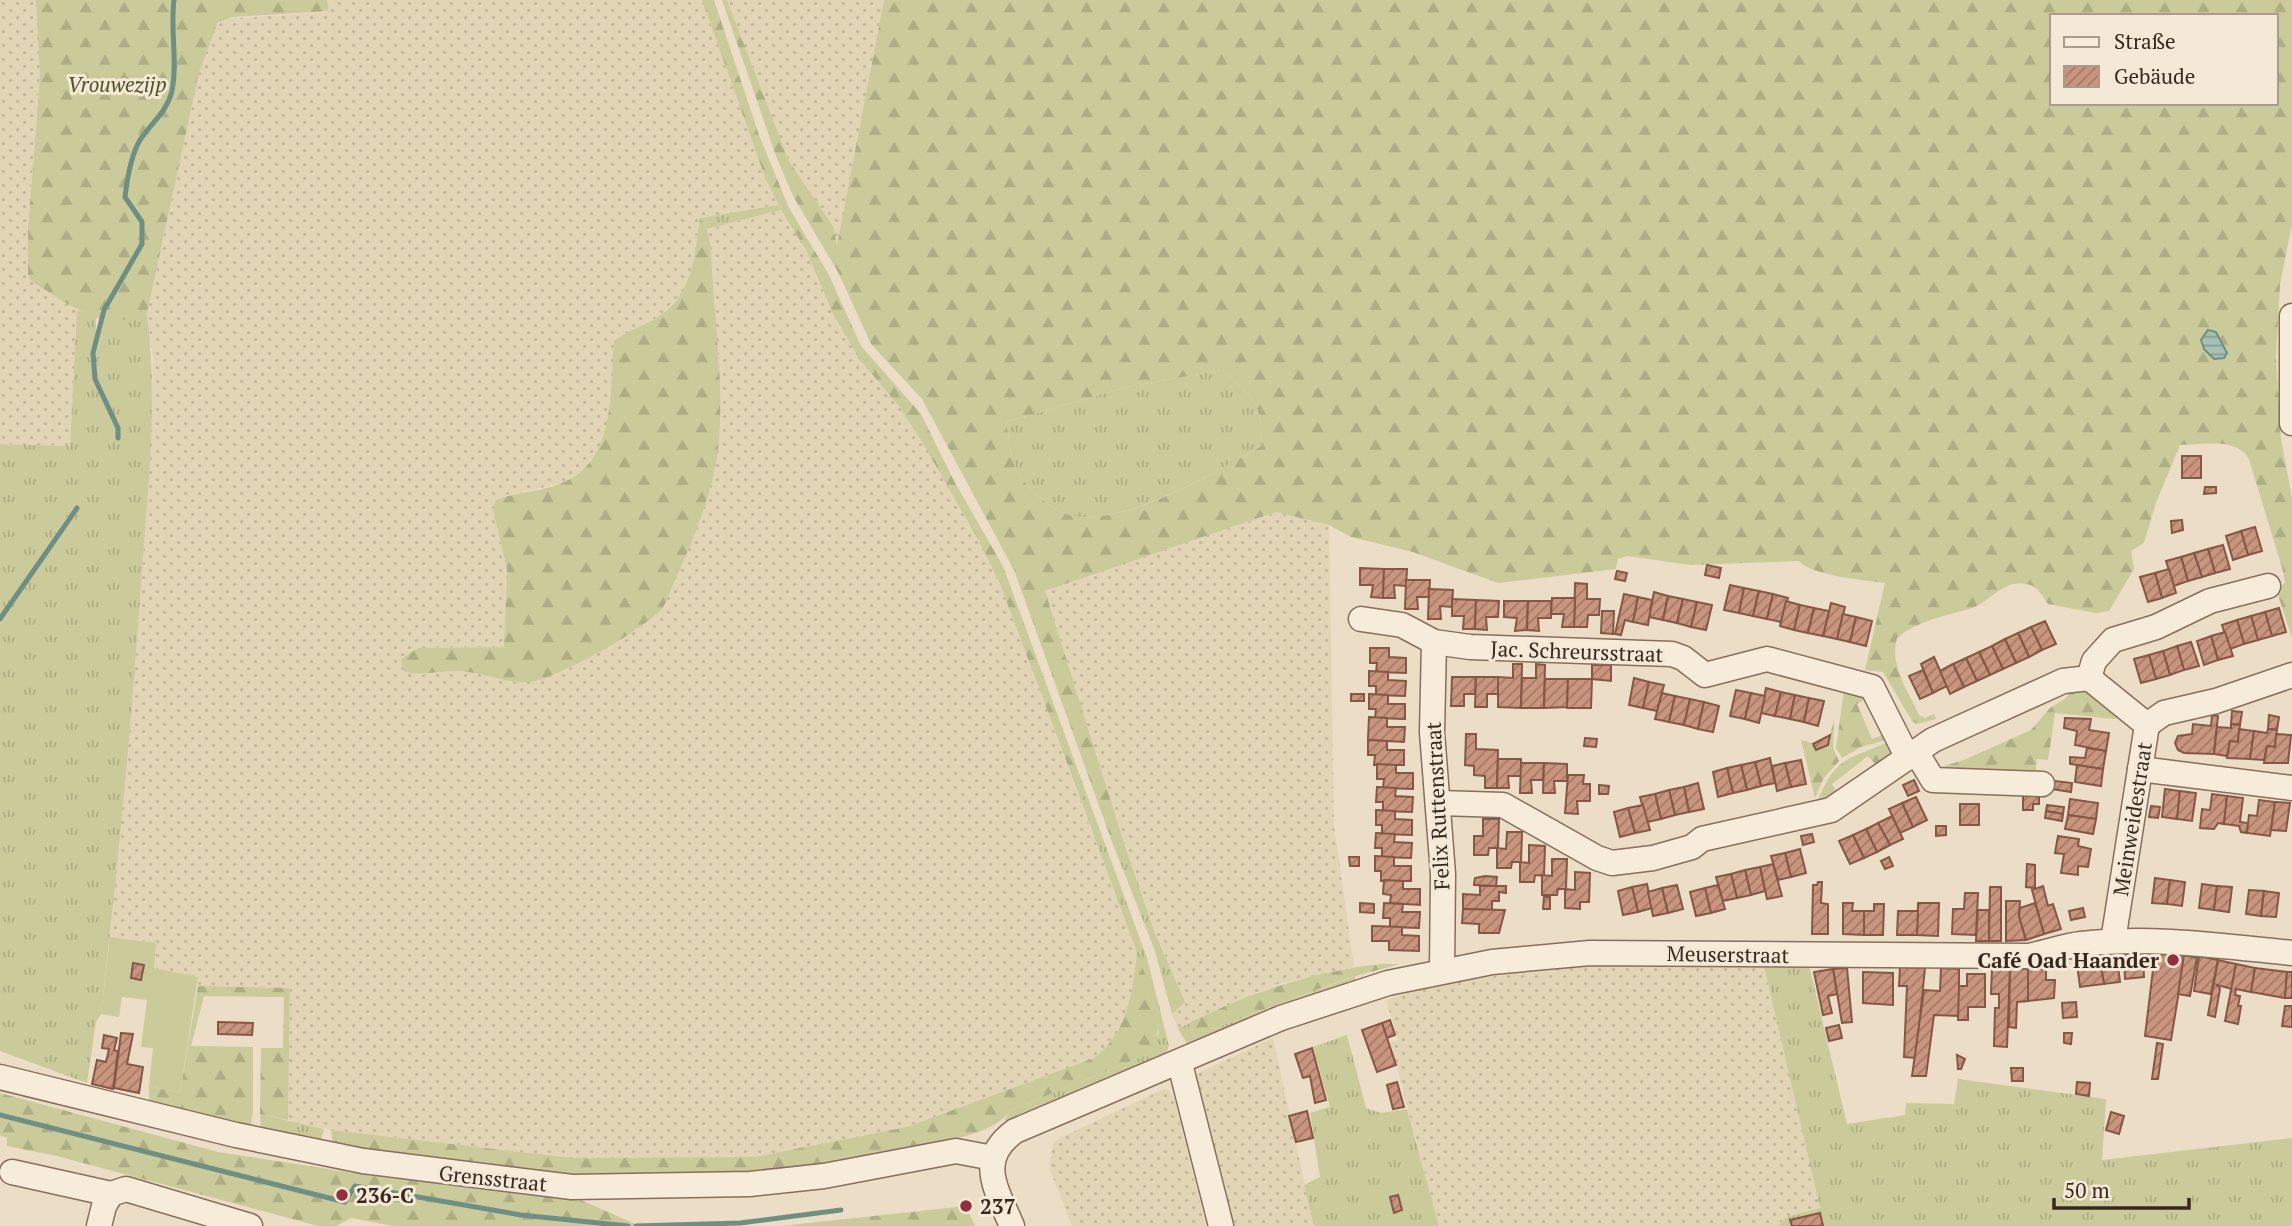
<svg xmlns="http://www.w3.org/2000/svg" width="2292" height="1226" font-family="'PT Serif',serif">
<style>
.farmland{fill:url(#farmland-dots)}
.grass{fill:url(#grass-tufts)}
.forest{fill:url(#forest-firs);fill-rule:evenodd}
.garden{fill:#caca9b}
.water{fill:url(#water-rules);stroke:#6f8f83;stroke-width:2}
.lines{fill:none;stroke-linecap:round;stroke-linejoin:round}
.stream{stroke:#6f8f83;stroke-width:5}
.building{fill:url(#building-hatch);stroke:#855744;stroke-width:2}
.minor-casing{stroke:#876f5d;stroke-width:27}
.minor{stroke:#f7ebda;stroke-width:24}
.poi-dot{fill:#93303c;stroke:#f4e8d6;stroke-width:2.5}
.labels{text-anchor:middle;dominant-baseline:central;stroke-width:6;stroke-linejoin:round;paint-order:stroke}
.park-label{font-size:21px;font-style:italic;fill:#4e5428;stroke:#f4e8d6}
.street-label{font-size:21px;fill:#382920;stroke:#f4e8d6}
.poi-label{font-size:21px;font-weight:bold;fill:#382920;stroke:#f4e8d6;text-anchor:start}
</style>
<defs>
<pattern id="farmland-dots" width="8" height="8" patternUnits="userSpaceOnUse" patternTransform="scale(1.75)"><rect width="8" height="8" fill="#e2d5b5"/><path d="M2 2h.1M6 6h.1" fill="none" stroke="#c3b79b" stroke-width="1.8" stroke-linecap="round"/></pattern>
<pattern id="grass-tufts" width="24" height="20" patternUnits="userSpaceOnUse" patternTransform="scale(1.75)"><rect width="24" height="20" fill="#caca9b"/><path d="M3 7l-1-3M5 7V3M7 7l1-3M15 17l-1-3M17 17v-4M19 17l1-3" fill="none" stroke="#aeae85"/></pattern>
<pattern id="forest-firs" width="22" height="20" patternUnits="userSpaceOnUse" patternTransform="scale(1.75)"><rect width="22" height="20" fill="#caca9b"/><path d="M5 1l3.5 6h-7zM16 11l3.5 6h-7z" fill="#aeae85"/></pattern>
<pattern id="water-rules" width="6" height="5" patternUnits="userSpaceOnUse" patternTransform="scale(1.75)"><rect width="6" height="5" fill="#a8c0b6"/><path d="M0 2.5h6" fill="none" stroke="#8a9c94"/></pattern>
<pattern id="building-hatch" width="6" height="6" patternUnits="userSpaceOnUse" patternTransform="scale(1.75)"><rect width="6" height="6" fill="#c9957f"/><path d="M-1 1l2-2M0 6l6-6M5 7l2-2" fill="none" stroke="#a47a68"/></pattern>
</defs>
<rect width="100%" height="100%" fill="#ecddc7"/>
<g class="farmland">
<polygon points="0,0 36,0 38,5 40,77 28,228 28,275 31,281 72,303 77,310 70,446 0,444"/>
<polygon points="327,0 702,0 765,177 778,205 700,218 693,269 686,289 660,316 620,336 606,435 594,457 581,472 562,483 506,496 493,509 507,570 504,647 418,648 401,659 417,675 453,671 481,672 512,681 532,682 564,671 641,627 664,606 699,518 719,441 719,381 711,247 707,229 781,210 806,250 833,314 860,360 898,405 924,444 979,541 1000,584 1137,953 1131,1002 1124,1021 1107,1048 1094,1058 907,1127 754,1157 572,1158 331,1130 288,1120 290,988 198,986 198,977 154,968 155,943 110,937 137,646 150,453 153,358 147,313 199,73 211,35 223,19 328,12"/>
<polygon points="727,0 884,0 837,249 833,226 789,161"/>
<polygon points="1276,512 1329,525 1334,825 1354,967 1275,985 1178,1029 1172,1014 1185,1002 1155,932 1124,843 1045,591"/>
<polygon points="1659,964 1764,966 1820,1209 1787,1217 1778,1226 1439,1226 1390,1042 1398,1040 1386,1000 1441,982 1575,967"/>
<polygon points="1273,1038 1314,1226 1226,1226 1192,1076"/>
<polygon points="1166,1088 1174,1098 1206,1226 1072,1226 1049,1167 1053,1144 1060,1138"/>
</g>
<g class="grass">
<polygon points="778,205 781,210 707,229 700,218"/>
<path d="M77,310L99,316L96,319V333L105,318L110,321L147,313C158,398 148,486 142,571C132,719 118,867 101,1014L96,1022L87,1083L0,1051V624L74,514L71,512L65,520L0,615V444L70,446Z"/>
<path d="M1222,370C1252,396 1264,405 1261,446C1218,472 1129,522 1078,517C1055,514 1027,490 1016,469C1010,457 1009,436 1006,422L1127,387Z"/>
<polygon points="1087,795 1147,958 1169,1046 1166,1054 1004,1121 1011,1110 1146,1055 1159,1033 1137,953 1080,798"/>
<polygon points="1124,843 1155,933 1185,1002 1172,1014 1155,951 1114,847"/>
<polygon points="1809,965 1847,1124 1905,1115 1906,1103 1954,1104 1958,1079 2106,1099 2102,1160 2292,1138 2292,1226 1778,1226 1787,1217 1820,1208 1764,966"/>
<polygon points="1355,976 1356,983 1188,1045 1178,1029 1189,1023 1194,1036"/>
<polygon points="1347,1035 1366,1108 1381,1113 1407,1109 1439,1226 1314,1226 1304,1185 1320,1177 1310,1113 1330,1107 1313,1047"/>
<polygon points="260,1114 324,1129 320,1143 261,1130"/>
</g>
<g class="forest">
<path d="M36,0H327L329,11L233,17L218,22L199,73L147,313C137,315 119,323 109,321C81,315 56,296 31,281L28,275V228L40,77Z"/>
<polygon points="702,0 714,0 759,135 789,208 829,275 861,346 921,414 954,481 1003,566 1087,795 1080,798 1000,584 979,541 924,445 898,405 860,360 833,314 806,250 781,210 765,177"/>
<path d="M722,0H727L789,161L833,226L837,246L884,0H2292V225L2280,284L2276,358L2281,439L2292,498V638L2276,589L2285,583L2283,571L2249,459C2237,437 2202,445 2180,445L2156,503L2144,543L2131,551L2134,569L2109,611L2096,613L2048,604C2043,597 2038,587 2030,585C2003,577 1991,602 1972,608C1946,616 1919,620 1897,638C1889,666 1908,690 1919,715L1925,718L1934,714L1936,719L1917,724L1912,721L1883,672L1865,670L1885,583C1865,580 1812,576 1799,561L1691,565L1627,556L1618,559L1616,569L1498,583L1413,552L1351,537L1329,525L1276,512L1045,591L1124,843L1114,847L1014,570L922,399L871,344L838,272L793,196L776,156ZM2052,16H2276V103H2052ZM1222,370C1252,396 1264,405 1261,446C1218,472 1130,522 1078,517C1055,514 1027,490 1016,469C1010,457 1009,436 1006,422L1127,387Z"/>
<path d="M700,218L707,229L711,247C713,311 724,376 719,439C715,496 686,555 664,606C648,628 557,679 530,682C505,684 481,671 456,671C437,671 421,677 403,671L401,659L418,648L504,647L507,570L493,509L496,500C516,492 539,492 559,484C618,463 609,391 614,341C627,330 644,326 658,317C694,293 694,257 700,218Z"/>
<polygon points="1845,683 1870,696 1857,704 1872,739 1888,733 1886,740 1861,747 1842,758 1836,748"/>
<polygon points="2076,684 2122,715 2114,719 2055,713 2048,760 2037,759 2035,779 1934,769 1964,760 2031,730 2050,708 2066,698"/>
<polygon points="1834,719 1833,748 1839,761 1824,778 1815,798 1801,740 1812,743 1816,750 1827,745"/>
<path d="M1891,741L1894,752L1880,769L1868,756L1832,784L1840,796L1816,805C1835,756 1847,760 1891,741Z"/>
<path d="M1137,953C1147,983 1173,1030 1146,1055L1011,1110C994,1135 943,1141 914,1147C838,1163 761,1176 683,1179C566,1184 448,1161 333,1146L331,1130L572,1158L754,1157L907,1127L1094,1058C1128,1032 1132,994 1137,953Z"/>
<path d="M1382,964H1400L1348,978L1194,1036L1189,1023C1254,991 1310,972 1382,964Z"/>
<polygon points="198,986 290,988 288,1120 260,1114 261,1048 283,1048 284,997 204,996 191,1046 253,1047 253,1112 250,1128 149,1104 149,1086 180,1093"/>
<polygon points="0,1093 218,1152 380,1177 574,1197 640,1226 393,1226 351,1218 336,1226 318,1226 57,1156 7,1146 7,1137 0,1136"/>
<polygon points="966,1206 975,1226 781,1226"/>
</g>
<polygon class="garden" points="110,937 156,943 154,968 198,977 180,1093 149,1086 153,1048 141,1047 147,1000 122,997 119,1017 101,1014"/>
<polygon class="water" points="2208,330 2216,332 2227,353 2224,358 2214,359 2204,349 2201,340"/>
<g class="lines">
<g class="stream">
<path d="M118,438V428L95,379L93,353L104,310L142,244V222L125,197C127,180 131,155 140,140C151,123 167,112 172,91C178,61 170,32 174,0"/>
<polyline points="0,619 77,508"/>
<polyline points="0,1115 345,1202 355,1186 521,1215 628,1226"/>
<polyline points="636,1226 740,1223 841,1210"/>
</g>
</g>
<g class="building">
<rect x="2182" y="456" width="19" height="22"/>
<polygon points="2205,487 2216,487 2216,493 2204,494"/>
<polygon points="2182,520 2183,530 2172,533 2171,521"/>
<polygon points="2255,527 2262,551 2248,555 2241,531"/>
<polygon points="2241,531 2248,555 2233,560 2226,536"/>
<polygon points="2223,545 2230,569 2215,573 2208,549"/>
<polygon points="2208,549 2215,573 2202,577 2194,553"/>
<polygon points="2194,553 2202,577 2188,581 2181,557"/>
<polygon points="2181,557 2188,581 2174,586 2166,561"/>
<polygon points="1707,565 1721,568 1719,578 1705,575"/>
<polygon points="1360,568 1384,569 1383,598 1371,597 1373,585 1360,585"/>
<polygon points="1384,569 1407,569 1406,586 1394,585 1395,598 1383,598"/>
<polygon points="2169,569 2176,593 2162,598 2155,573"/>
<polygon points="1617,571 1627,573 1625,581 1615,579"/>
<polygon points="2155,573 2162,598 2148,602 2140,577"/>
<polygon points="1406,580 1430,580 1429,597 1417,597 1418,609 1405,609"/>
<polygon points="1575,583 1587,584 1587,599 1600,599 1599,615 1588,615 1587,627 1574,627"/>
<polygon points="1730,585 1744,588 1739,613 1724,610"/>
<polygon points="1744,588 1759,591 1753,616 1739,613"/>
<polygon points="1429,589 1453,590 1452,607 1440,606 1441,619 1428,619"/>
<polygon points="1759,591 1773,594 1767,619 1753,616"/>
<polygon points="1654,592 1668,596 1663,620 1649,617"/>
<polygon points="1624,594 1638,597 1633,622 1625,620 1621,635 1615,634"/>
<polygon points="1773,594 1788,598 1781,622 1767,619"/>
<polygon points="1668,596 1683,599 1677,623 1663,620"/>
<polygon points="1638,597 1652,600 1648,625 1633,622"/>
<polygon points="1552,598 1575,598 1574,627 1562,627 1564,614 1551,614"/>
<polygon points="1452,599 1476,600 1475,629 1463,629 1464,616 1452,616"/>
<polygon points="1683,599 1697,602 1691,627 1677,623"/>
<polygon points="1476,600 1499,601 1498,617 1486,617 1487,630 1475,629"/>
<polygon points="1504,601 1528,601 1527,630 1515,631 1517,618 1504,617"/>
<polygon points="1528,601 1551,601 1551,618 1538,618 1539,631 1527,630"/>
<polygon points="1786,601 1800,605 1794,630 1780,626"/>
<polygon points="1697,602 1712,605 1706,630 1691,627"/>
<polygon points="1831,603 1845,607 1837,639 1823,636"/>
<polygon points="1800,605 1814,608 1808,633 1794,630"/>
<polygon points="1814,608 1829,611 1823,636 1808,633"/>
<polygon points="2279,608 2286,632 2272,636 2265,612"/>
<polygon points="1602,611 1614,611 1613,634 1601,633"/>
<polygon points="2265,612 2272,636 2258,640 2251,616"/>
<polygon points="1843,614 1856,617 1850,642 1837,639"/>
<polygon points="2251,616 2258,640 2244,644 2237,620"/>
<polygon points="1856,617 1872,621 1866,646 1850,642"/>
<polygon points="2237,620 2244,644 2230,649 2222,625"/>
<polygon points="2045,621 2056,644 2042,650 2031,627"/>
<polygon points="2031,627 2042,650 2029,657 2018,633"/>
<polygon points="2225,632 2233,656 2218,660 2211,636"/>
<polygon points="2018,633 2029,657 2016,663 2005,639"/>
<polygon points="2211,636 2218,660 2204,665 2197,641"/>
<polygon points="2005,639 2016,663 2003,669 1992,646"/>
<polygon points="2191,642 2199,666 2184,670 2177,646"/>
<polygon points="1992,646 2003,669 1990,675 1979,652"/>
<polygon points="2177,646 2184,670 2170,675 2163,651"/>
<polygon points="1370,648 1389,648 1389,657 1406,658 1406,673 1376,672 1377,663 1370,663"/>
<polygon points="2163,651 2170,675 2156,679 2149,655"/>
<polygon points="1979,652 1990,675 1977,681 1966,658"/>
<polygon points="2149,655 2156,679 2141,683 2134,659"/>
<polygon points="1934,657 1947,686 1933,693 1921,664"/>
<polygon points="1966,658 1977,681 1964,687 1953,664"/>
<polygon points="1513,664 1522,664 1521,708 1498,707 1498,677 1513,678"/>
<polygon points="1536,664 1545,665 1544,708 1521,708 1522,678 1536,678"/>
<polygon points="1953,664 1964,687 1950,694 1940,671"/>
<polygon points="1592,665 1611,665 1611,681 1592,679"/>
<polygon points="1923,670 1933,693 1920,699 1909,676"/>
<polygon points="1369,671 1388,672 1388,680 1406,681 1405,696 1376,695 1376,686 1369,686"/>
<polygon points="1452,677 1476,677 1475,694 1464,694 1464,706 1451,706"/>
<polygon points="1476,677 1498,677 1498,694 1487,694 1487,707 1475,707"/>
<polygon points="1634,678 1649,682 1643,708 1629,705"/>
<polygon points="1545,679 1568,679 1567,707 1544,708"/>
<polygon points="1568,679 1592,679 1591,708 1567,708"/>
<polygon points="1649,682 1664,685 1657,711 1643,708"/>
<polygon points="1766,688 1781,692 1775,716 1761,713"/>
<polygon points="1736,690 1751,693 1745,719 1730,716"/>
<polygon points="1781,692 1795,695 1790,719 1775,716"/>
<polygon points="1662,693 1675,696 1669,722 1655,719"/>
<polygon points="1751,693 1765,696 1759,723 1745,719"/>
<rect x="1351" y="694" width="13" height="7"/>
<polygon points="1369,694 1388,695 1388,704 1405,704 1405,719 1375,718 1376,709 1369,709"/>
<polygon points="1795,695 1809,698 1804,722 1790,719"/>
<polygon points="1675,696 1690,699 1684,725 1669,722"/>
<polygon points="1809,698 1824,701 1818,726 1804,722"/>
<polygon points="1690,699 1704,702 1698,729 1684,725"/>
<polygon points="1704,702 1719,706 1713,732 1698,729"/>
<polygon points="2232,711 2242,712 2240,725 2231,724"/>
<polygon points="2212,715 2218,716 2214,754 2184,753 2178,750 2175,743 2178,736 2192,734 2193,724 2211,726"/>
<polygon points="2269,715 2279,717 2277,730 2268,729"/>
<polygon points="1369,717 1387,718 1387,727 1405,727 1404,742 1368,740"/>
<polygon points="2065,718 2091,719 2089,730 2109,733 2106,751 2075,745 2077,731 2064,728"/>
<polygon points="2231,724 2240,725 2238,742 2230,741 2227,756 2214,754 2217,727 2231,728"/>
<polygon points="2239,729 2254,731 2250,759 2227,758 2230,741 2238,742"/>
<polygon points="2268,729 2277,730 2275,747 2267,746 2264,760 2250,759 2254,731 2267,733"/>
<polygon points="1466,734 1476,734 1476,749 1498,750 1497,788 1485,788 1485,776 1474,775 1474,766 1465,765"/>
<polygon points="2276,734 2291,735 2288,763 2264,763 2267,746 2275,747"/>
<polygon points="1830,735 1828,745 1816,750 1813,744"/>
<polygon points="1585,738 1597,739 1596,747 1584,746"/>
<polygon points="1368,740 1387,741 1387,750 1404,750 1404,765 1374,765 1375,755 1368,755"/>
<polygon points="2087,748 2106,751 2103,769 2070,764 2070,757 2085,758"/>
<polygon points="1770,758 1775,783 1761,786 1755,762"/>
<polygon points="1498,759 1521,759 1521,776 1508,776 1509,788 1497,788"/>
<polygon points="1801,760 1806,784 1791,787 1785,763"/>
<polygon points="1755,762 1761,786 1747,790 1741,765"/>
<polygon points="1521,763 1544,763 1543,780 1531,780 1532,793 1520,793"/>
<polygon points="1544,763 1567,764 1567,781 1554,781 1555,793 1543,793"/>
<polygon points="1785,763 1791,787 1777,791 1772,766"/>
<polygon points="1377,764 1396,765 1396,773 1413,773 1413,789 1383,788 1384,779 1377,779"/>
<polygon points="1741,765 1747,790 1733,793 1727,768"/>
<polygon points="2077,765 2103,769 2101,786 2075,782"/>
<polygon points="1727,768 1733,793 1718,797 1713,772"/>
<polygon points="1568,775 1584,775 1583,784 1590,784 1590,801 1577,801 1578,814 1565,813"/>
<polygon points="1914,780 1919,791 1908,796 1903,785"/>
<polygon points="2047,780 2072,783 2071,792 2045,788"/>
<polygon points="1698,783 1704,809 1689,812 1684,787"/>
<polygon points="1599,785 1609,786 1608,794 1599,794"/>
<polygon points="1377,787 1396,788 1395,796 1413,797 1412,812 1383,811 1383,802 1376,802"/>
<polygon points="1684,787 1689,812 1675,815 1669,790"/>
<polygon points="2023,789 2039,789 2039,804 2033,804 2033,810 2023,810"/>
<polygon points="2165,789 2180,791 2177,819 2162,817"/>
<polygon points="1669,790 1675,815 1661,819 1655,794"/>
<polygon points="2180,791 2196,793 2192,821 2177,819"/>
<polygon points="1655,794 1661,819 1647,822 1640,797"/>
<polygon points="2212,794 2227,796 2224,824 2218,823 2214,829 2200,828 2202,809 2210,810"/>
<polygon points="2227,796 2243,798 2240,822 2248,823 2247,833 2241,832 2239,826 2224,824"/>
<polygon points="1916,797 1927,820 1913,827 1902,803"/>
<polygon points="2070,799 2098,803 2096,819 2068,815"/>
<polygon points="2259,800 2275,802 2270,836 2247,833 2249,815 2257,816"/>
<polygon points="2275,802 2290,803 2286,831 2271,830"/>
<polygon points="1902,803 1913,827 1900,833 1889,809"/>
<rect x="1960" y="804" width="19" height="21"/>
<polygon points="1643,805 1650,830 1635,833 1628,808"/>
<polygon points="2047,805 2064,807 2063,814 2046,811"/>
<polygon points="2151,806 2160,807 2158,818 2149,817"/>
<polygon points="1628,808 1635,833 1620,837 1614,812"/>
<polygon points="1376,810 1395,811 1395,819 1412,820 1412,835 1382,834 1382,825 1376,825"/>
<polygon points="2046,811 2063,814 2062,821 2045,818"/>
<polygon points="2068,815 2096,819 2093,834 2065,829"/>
<polygon points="1892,816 1903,839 1890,845 1878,823"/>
<polygon points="1483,819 1499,819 1498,848 1489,848 1488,855 1474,855 1474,836 1483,836"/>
<polygon points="1878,823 1890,845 1877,852 1866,829"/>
<polygon points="1936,826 1946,826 1946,835 1936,836"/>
<polygon points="1866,829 1877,852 1864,858 1853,835"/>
<polygon points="1507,832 1522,832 1521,862 1512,862 1511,868 1497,868 1497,848 1506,849"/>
<polygon points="1376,833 1395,834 1394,842 1412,843 1411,858 1382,857 1382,848 1375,848"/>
<polygon points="1812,834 1814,842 1803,845 1801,836"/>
<polygon points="1853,835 1864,858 1850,864 1839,841"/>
<polygon points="2058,836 2079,839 2078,846 2091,849 2088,867 2078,866 2078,875 2061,873 2064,854 2055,853"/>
<polygon points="1529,845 1545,846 1544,876 1535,875 1534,882 1520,882 1520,862 1529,863"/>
<polygon points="1800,849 1806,873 1791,877 1785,853"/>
<polygon points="1785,853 1791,877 1778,880 1771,856"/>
<polygon points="1375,856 1394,857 1394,866 1411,866 1411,881 1381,881 1381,871 1375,871"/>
<polygon points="1349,857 1359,857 1359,866 1350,866"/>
<polygon points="1889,857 1893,866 1885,869 1881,861"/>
<polygon points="1552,859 1567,859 1566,889 1558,889 1557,895 1542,895 1542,875 1552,876"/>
<polygon points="1773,864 1782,896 1767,899 1760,867"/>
<polygon points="2027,864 2035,865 2035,888 2026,887"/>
<polygon points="1760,867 1765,891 1751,895 1745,870"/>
<polygon points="1745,870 1751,895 1737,898 1731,874"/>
<polygon points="1575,872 1590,873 1589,902 1580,902 1580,909 1565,908 1565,889 1575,890"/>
<polygon points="1731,874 1737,898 1723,901 1716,877"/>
<polygon points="1485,876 1497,877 1496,886 1474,885 1475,878"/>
<polygon points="2155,878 2170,880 2167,904 2152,903"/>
<polygon points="1384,880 1403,881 1403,889 1420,889 1420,905 1390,903 1391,895 1383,894"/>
<polygon points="2170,880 2185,882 2182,906 2167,904"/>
<polygon points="1818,882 1822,882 1821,903 1828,904 1828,934 1812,934 1813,885 1817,885"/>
<polygon points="1647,884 1652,908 1638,912 1632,887"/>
<polygon points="2202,884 2217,886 2214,910 2199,908"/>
<polygon points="1677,885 1683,909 1668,913 1662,888"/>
<polygon points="1718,885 1725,909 1711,913 1705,888"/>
<polygon points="1480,886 1506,886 1506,893 1499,892 1499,901 1492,901 1492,910 1463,909 1463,894 1480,895"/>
<polygon points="2043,886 2048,906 2053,904 2061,929 2044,934 2032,890"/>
<polygon points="2217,886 2232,887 2229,912 2214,910"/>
<polygon points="1632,887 1638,912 1623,915 1618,891"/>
<polygon points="1990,887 2001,887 2001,941 1989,941"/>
<polygon points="1662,888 1668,913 1653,916 1648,892"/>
<polygon points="1705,888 1711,913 1696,916 1690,892"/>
<polygon points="2249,890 2264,891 2261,916 2246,914"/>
<polygon points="2264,891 2279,893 2276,917 2261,916"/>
<polygon points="1965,893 1978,893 1976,935 1952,934 1953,909 1964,909"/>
<polygon points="1544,897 1550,897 1550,909 1543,909"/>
<polygon points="2006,901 2020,901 2019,916 2026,940 2006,941"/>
<polygon points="1360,903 1374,904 1374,913 1360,912"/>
<polygon points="1384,903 1403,904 1402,912 1420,912 1419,928 1390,927 1390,918 1383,918"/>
<polygon points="1843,903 1853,903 1852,911 1864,911 1864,935 1843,934"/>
<polygon points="1918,903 1939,903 1938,936 1917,935"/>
<polygon points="2035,903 2044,934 2026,940 2019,916 2020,908"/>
<polygon points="1874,904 1884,904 1883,935 1864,935 1864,911 1874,911"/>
<polygon points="2083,908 2085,917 2071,920 2069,911"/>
<polygon points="1463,909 1505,910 1499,933 1479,933 1479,924 1462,923"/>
<polygon points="1978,910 1989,910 1989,941 1976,941"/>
<polygon points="1898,911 1918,911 1917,935 1897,935"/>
<polygon points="1372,926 1402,927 1402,935 1419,936 1419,951 1389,950 1389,941 1372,941"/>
<polygon points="2143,953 2144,977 2125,979 2124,954"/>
<polygon points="2155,953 2185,954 2171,1040 2145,1036"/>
<polygon points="2184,955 2197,958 2190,996 2178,994"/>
<polygon points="2199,956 2218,960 2211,994 2194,991"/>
<polygon points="2117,959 2120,982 2104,984 2100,961"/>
<polygon points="2218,960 2236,964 2232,989 2217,985 2220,989 2215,1017 2208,1015"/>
<polygon points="2100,961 2104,984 2080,987 2077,964"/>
<polygon points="133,963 144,965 141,980 131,978"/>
<polygon points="2236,964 2255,968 2251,992 2236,989 2235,995 2240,996 2238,1006 2241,1006 2238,1024 2225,1021"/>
<polygon points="1900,967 1925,968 1916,1058 1904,1057 1907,986 1899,986"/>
<polygon points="1847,968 1852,1022 1842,1023 1833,969"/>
<polygon points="1941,968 1959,969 1959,1016 1934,1015 1926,1076 1912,1076 1924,990 1940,991"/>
<polygon points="2255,968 2287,972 2285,998 2251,992"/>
<polygon points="1833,969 1837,994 1828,996 1832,1013 1823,1015 1814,972"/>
<polygon points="1992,969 2010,969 2007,1047 1994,1046 1995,1008 1999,1008 1999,994 1991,994"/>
<polygon points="2010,969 2028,969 2028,1001 2017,1002 2016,1028 2009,1027"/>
<polygon points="2028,969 2046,969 2046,980 2055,980 2054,998 2028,1001"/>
<polygon points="1863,972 1893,973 1893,1005 1863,1003"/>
<polygon points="2287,972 2292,972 2292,998 2285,998"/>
<polygon points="1967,974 1985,974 1985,1007 1968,1007 1968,1020 1958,1020 1959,986 1967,986"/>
<polygon points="2076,1002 2077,1017 2063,1018 2062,1003"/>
<polygon points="2285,1006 2292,1006 2292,1027 2282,1026"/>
<polygon points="1390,1020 1395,1035 1387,1038 1382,1023"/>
<polygon points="218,1022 253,1023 252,1035 218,1034"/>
<polygon points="1382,1023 1396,1065 1377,1072 1362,1030"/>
<polygon points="1839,1025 1842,1038 1829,1041 1826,1028"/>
<polygon points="121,1033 133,1034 127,1064 143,1067 139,1093 114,1088"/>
<polygon points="2064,1033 2072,1033 2071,1044 2064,1043"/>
<polygon points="104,1035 117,1038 114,1050 118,1051 113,1089 92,1084 97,1060 106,1062 109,1049 102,1048"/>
<polygon points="2157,1043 2163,1044 2158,1079 2152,1079"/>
<polygon points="1312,1048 1326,1100 1315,1103 1310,1076 1303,1078 1295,1054"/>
<polygon points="1957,1055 1965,1059 1961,1069 1958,1069"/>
<polygon points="2011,1068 2023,1068 2023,1081 2012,1081"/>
<polygon points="1397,1082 1404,1107 1393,1109 1387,1085"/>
<polygon points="2077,1082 2090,1083 2089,1096 2076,1094"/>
<polygon points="1307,1111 1313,1138 1296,1142 1289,1116"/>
<polygon points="2111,1112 2124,1116 2119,1134 2106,1130"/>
<polygon points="1398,1195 1402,1210 1394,1213 1390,1197"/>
<polygon points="1820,1213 1823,1226 1792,1226 1790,1220"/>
</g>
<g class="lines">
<defs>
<g id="minor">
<polyline points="2292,316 2292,423"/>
<polyline points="1361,619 1402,625 1434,642 1470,647 1672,654 1683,658 1705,675 1767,659 1872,687 1908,758"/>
<polyline points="1434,642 1432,732 1443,874 1442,971"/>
<polyline points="2089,678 2094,661 2113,640 2156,627 2210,601 2268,586"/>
<polyline points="1916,752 1933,780 2042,784"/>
<polyline points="2140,769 2292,788"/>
<polyline points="1439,803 1503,805 1597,858 1612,863 1653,858 1692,847 1702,839 1831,810 1933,740 2063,681 2089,678 2147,725"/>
<polyline points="2113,941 2147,725 2164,713 2216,701 2292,675"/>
<polyline points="1180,1064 1221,1226"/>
<polyline points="0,1077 236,1135 363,1161 572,1187 750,1184 824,1176 956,1151 993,1158"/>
<polyline points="12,1172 111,1194"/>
<polyline points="99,1226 104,1206 111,1194 126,1189 250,1226"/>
<path d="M1012,1226C997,1190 975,1160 1015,1131L1281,1018L1388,983L1492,962L1590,953L2028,956C2046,953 2063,946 2081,944C2153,936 2221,946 2292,953"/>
</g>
</defs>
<use href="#minor" class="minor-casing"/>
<use href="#minor" class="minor"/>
</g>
<g class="poi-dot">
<circle cx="2173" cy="960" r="7"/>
<circle cx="342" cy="1195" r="7"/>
<circle cx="966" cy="1206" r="7"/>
</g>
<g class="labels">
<g class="park-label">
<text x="117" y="84">Vrouwezijp</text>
</g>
<g class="street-label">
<text transform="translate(1577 651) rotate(2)">Jac. Schreursstraat</text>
<text transform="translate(1437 806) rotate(-93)">Felix Ruttenstraat</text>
<text transform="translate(2132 819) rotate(-81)">Meinweidestraat</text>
<text transform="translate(1728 954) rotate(1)">Meuserstraat</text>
<text transform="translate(493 1178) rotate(6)">Grensstraat</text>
</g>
<g class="poi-label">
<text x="2159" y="960" text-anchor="end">Café Oad Haander</text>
<text x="356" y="1195">236-C</text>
<text x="980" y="1206">237</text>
</g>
</g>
<rect x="2050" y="14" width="228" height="91" fill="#f4e8d6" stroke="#a99c8d" stroke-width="2"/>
<rect x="2064" y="37" width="35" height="10" fill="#f7ebda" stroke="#a99c8d" stroke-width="2"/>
<text x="2114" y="49" font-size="21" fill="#382920">Straße</text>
<rect x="2064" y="66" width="35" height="21" fill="url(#building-hatch)" stroke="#a99c8d" stroke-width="2"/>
<text x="2114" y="84" font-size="21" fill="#382920">Gebäude</text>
<path d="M2054 1198v10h135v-10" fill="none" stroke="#382920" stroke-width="3.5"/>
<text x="2064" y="1198" font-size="21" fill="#382920" stroke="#f4e8d6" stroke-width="5" paint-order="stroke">50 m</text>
</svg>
